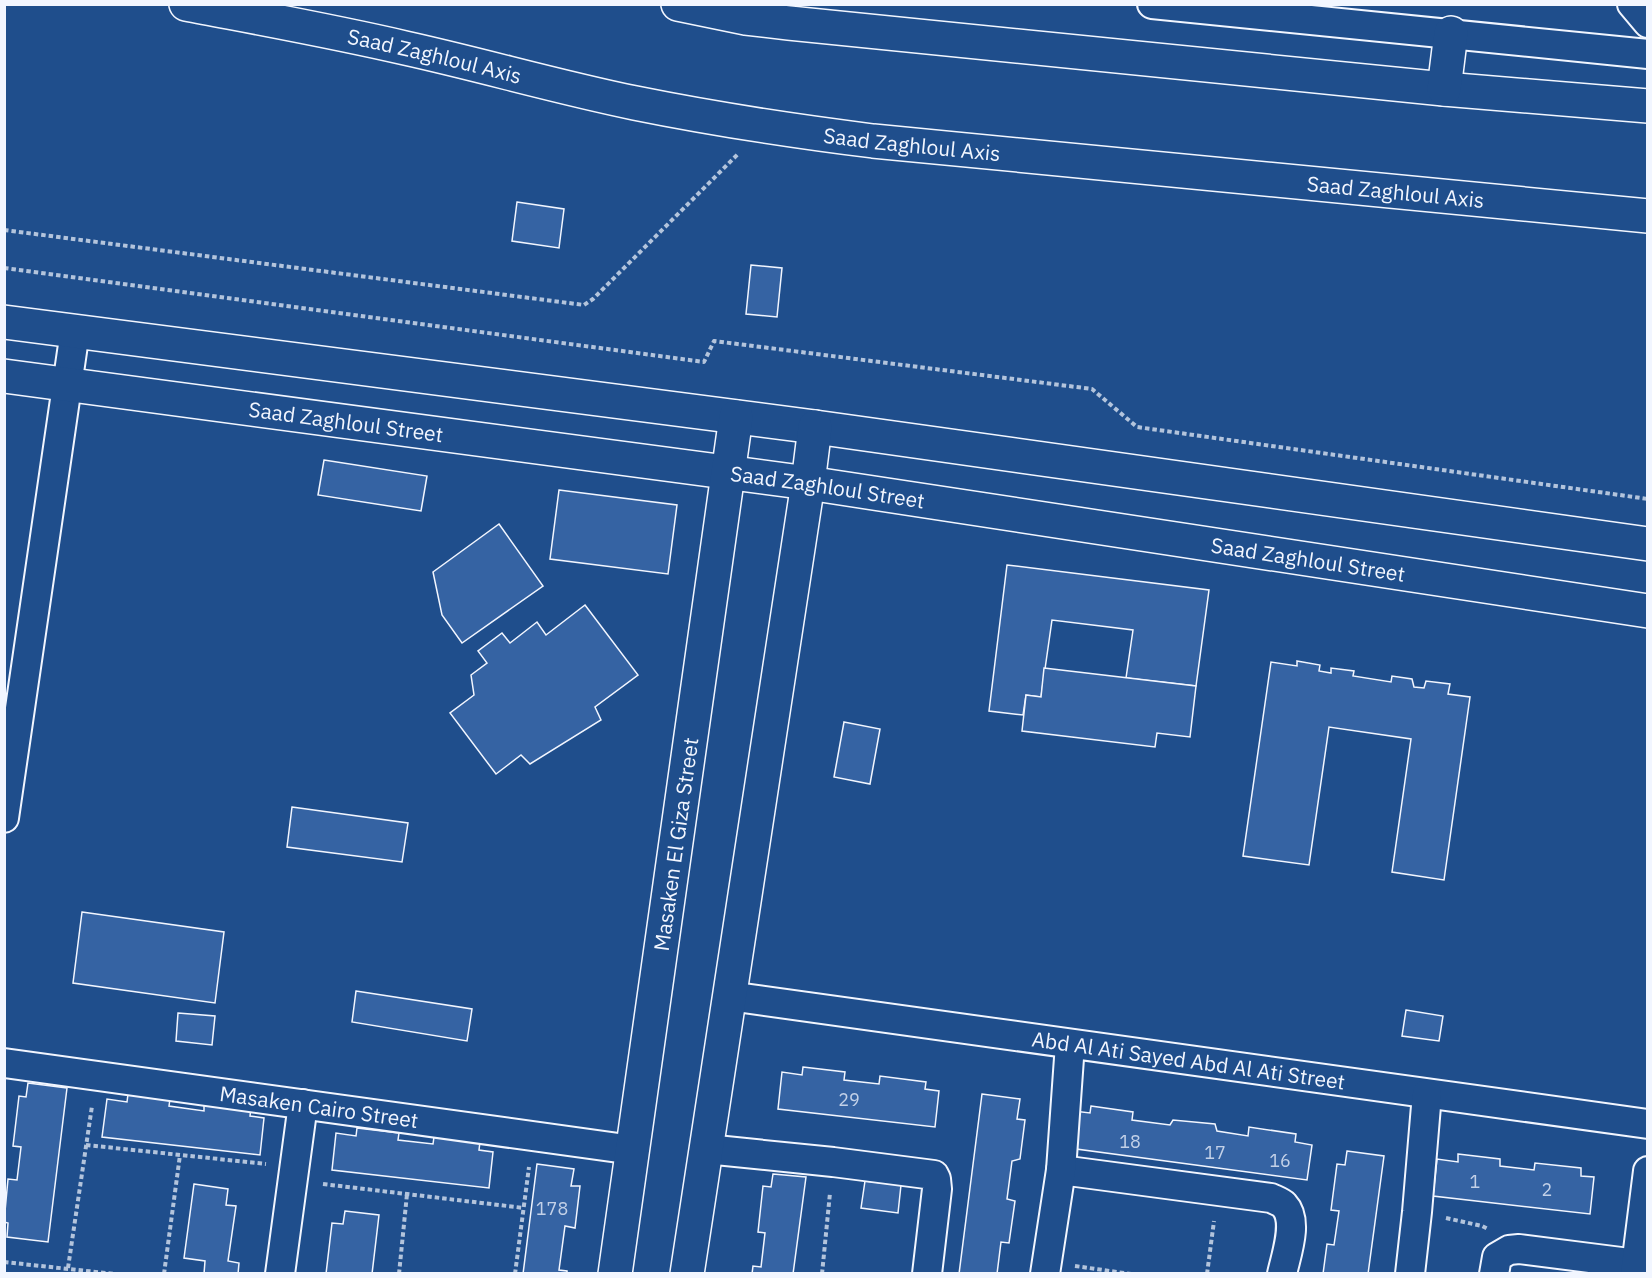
<svg xmlns="http://www.w3.org/2000/svg" width="1652" height="1278" font-family="'IBM Plex Sans',sans-serif">
<style>
.building{fill:#3563a3;stroke:#f2f6ff;stroke-width:1.5}
.lines{fill:none;stroke-linecap:round;stroke-linejoin:round}
.street-casing{stroke:#f2f6ff;stroke-width:32}
.secondary-casing{stroke:#f2f6ff;stroke-width:36}
.path{stroke:#b3c4dc;stroke-width:4;stroke-dasharray:4.5 3;stroke-linecap:butt}
.street{stroke:#1f4e8c;stroke-width:28}
.secondary{stroke:#1f4e8c;stroke-width:33}
.labels{text-anchor:middle;dominant-baseline:central;stroke-width:4.5;stroke-linejoin:round;paint-order:stroke}
.number-label{font-size:18px;fill:#c3d1e8}
.street-label{font-size:21px;fill:#f2f6ff;stroke:#1f4e8c}
</style>
<rect width="100%" height="100%" fill="#1f4e8c"/>
<g class="building">
<polygon points="517,202 564,209 559,248 512,241"/>
<polygon points="751,265 782,268 777,317 746,314"/>
<polygon points="324,460 427,476 421,511 318,495"/>
<polygon points="559,490 677,505 668,574 550,559"/>
<polygon points="499,524 543,586 462,643 442,615 433,572"/>
<polygon points="1007,565 1209,590 1196,686 1126,678 1133,630 1052,620 1041,697 1026,695 1023,715 989,711"/>
<polygon points="585,605 638,675 595,707 601,720 530,764 521,755 496,774 450,713 474,695 471,675 487,663 478,651 502,633 510,643 537,622 546,635"/>
<polygon points="1297,661 1320,665 1319,671 1331,673 1331,668 1354,671 1353,676 1391,682 1392,676 1412,679 1414,687 1424,688 1426,681 1450,684 1448,694 1470,697 1444,880 1392,872 1411,739 1329,727 1309,865 1243,856 1271,662 1297,666"/>
<polygon points="1044,668 1196,686 1190,737 1157,733 1155,747 1022,731 1026,695 1041,697"/>
<polygon points="844,722 880,729 870,784 834,777"/>
<polygon points="292,807 408,823 402,862 287,847"/>
<polygon points="82,912 224,932 215,1003 73,983"/>
<polygon points="356,991 472,1009 467,1041 352,1022"/>
<polygon points="1406,1010 1443,1016 1439,1041 1402,1036"/>
<polygon points="178,1013 215,1016 212,1045 176,1041"/>
<polygon points="803,1067 845,1072 844,1080 879,1084 880,1076 926,1082 925,1089 939,1091 935,1127 778,1109 782,1072 802,1075"/>
<polygon points="28,1083 67,1088 48,1242 7,1237 8,1223 4,1222 8,1179 17,1180 21,1147 13,1146 19,1096 26,1097"/>
<polygon points="128,1094 170,1099 169,1106 204,1111 204,1103 251,1108 250,1116 264,1118 260,1155 102,1137 107,1099 127,1102"/>
<polygon points="982,1094 1020,1099 1017,1119 1025,1120 1020,1159 1012,1161 1007,1199 1015,1201 1009,1243 1001,1242 997,1274 959,1274"/>
<polygon points="1091,1106 1133,1112 1132,1120 1170,1125 1173,1120 1215,1124 1217,1131 1248,1136 1249,1127 1296,1134 1295,1142 1312,1145 1307,1180 1069,1148 1074,1111 1090,1113"/>
<polygon points="357,1128 399,1133 398,1140 433,1144 434,1137 480,1142 479,1150 493,1152 489,1188 332,1170 336,1133 356,1136"/>
<polygon points="1347,1151 1384,1156 1368,1274 1323,1274 1327,1244 1334,1245 1339,1211 1331,1210 1337,1164 1345,1165"/>
<polygon points="1458,1154 1500,1159 1500,1166 1534,1170 1535,1163 1581,1168 1581,1176 1594,1177 1590,1214 1433,1196 1437,1159 1458,1162"/>
<polygon points="537,1164 574,1169 571,1186 580,1186 575,1228 565,1226 559,1270 567,1271 567,1274 523,1274"/>
<polygon points="773,1174 806,1177 793,1274 752,1274 753,1266 761,1267 765,1233 758,1232 763,1186 771,1187"/>
<polygon points="865,1181 901,1185 898,1213 861,1208"/>
<polygon points="194,1184 228,1189 226,1205 236,1206 228,1261 239,1263 238,1274 204,1274 205,1261 184,1258"/>
<polygon points="345,1211 379,1215 372,1274 326,1274 332,1223 343,1224"/>
</g>
<g class="lines">
<defs>
<g id="street">
<polyline points="1152,4 1648,54"/>
<polyline points="1632,4 1648,23"/>
<polyline points="4,818 75,331"/>
<path id="s1" d="M729,996L1648,1124"/>
<path id="s2" d="M4,1063L633,1150"/>
<polyline points="706,1149 833,1162 934,1175 936,1179 937,1189 927,1274"/>
<path d="M1061,1170L1271,1198C1275,1200 1281,1202 1284,1205C1299,1221 1286,1255 1282,1274"/>
<polyline points="280,1274 303,1104"/>
<polyline points="1045,1274 1061,1170 1070,1044"/>
<polyline points="1410,1274 1417,1212 1427,1094"/>
<polyline points="1494,1274 1497,1257 1509,1250 1519,1249 1637,1264"/>
<polyline points="1635,1274 1648,1171"/>
</g>
<g id="secondary">
<path id="s3" d="M186,4C259,18 332,31 405,48C482,65 557,87 635,103C714,119 793,131 873,141L1648,216"/>
<polyline points="678,4 746,18 789,23 1444,89 1648,106"/>
<polyline points="1444,89 1451,33"/>
<polyline points="4,322 815,427 1648,544"/>
<path id="s4" d="M4,376L808,483L1648,611"/>
<path id="s5" d="M615,1274L736,417"/>
<polyline points="687,1274 808,483 815,427"/>
</g>
</defs>
<use href="#street" class="street-casing"/>
<use href="#secondary" class="secondary-casing"/>
<g class="path">
<polyline points="4,230 584,305 593,299 738,154"/>
<polyline points="4,268 704,362 714,341 1092,389 1137,427 1648,499"/>
<polyline points="86,1145 266,1164"/>
<polyline points="323,1184 524,1208"/>
<polyline points="1446,1218 1482,1226 1488,1229"/>
<polyline points="4,1262 115,1274"/>
<polyline points="1075,1266 1131,1274"/>
<polyline points="68,1268 92,1106"/>
<polyline points="164,1274 180,1155"/>
<polyline points="399,1274 407,1194"/>
<polyline points="515,1274 529,1167"/>
<polyline points="822,1274 830,1193"/>
<polyline points="1207,1274 1214,1221"/>
</g>
<use href="#street" class="street"/>
<use href="#secondary" class="secondary"/>
</g>
<g class="labels">
<g class="number-label">
<text x="849" y="1099">29</text>
<text x="1130" y="1141">18</text>
<text x="1215" y="1152">17</text>
<text x="1280" y="1160">16</text>
<text x="1475" y="1181">1</text>
<text x="1547" y="1189">2</text>
<text x="552" y="1208">178</text>
</g>
<g class="street-label">
<text stroke="none"><textPath href="#s3" startOffset="254">Saad Zaghloul Axis</textPath></text>
<text stroke="none"><textPath href="#s3" startOffset="740">Saad Zaghloul Axis</textPath></text>
<text stroke="none"><textPath href="#s3" startOffset="1226">Saad Zaghloul Axis</textPath></text>
<text stroke="none"><textPath href="#s4" startOffset="345">Saad Zaghloul Street</textPath></text>
<text stroke="none"><textPath href="#s4" startOffset="831">Saad Zaghloul Street</textPath></text>
<text stroke="none"><textPath href="#s4" startOffset="1317">Saad Zaghloul Street</textPath></text>
<text stroke="none"><textPath href="#s5" startOffset="434">Masaken El Giza Street</textPath></text>
<text stroke="none"><textPath href="#s1" startOffset="464">Abd Al Ati Sayed Abd Al Ati Street</textPath></text>
<text stroke="none"><textPath href="#s2" startOffset="318">Masaken Cairo Street</textPath></text>
</g>
</g>
<rect width="1652" height="1278" fill="none" stroke="#f2f6ff" stroke-width="12"/>
</svg>
